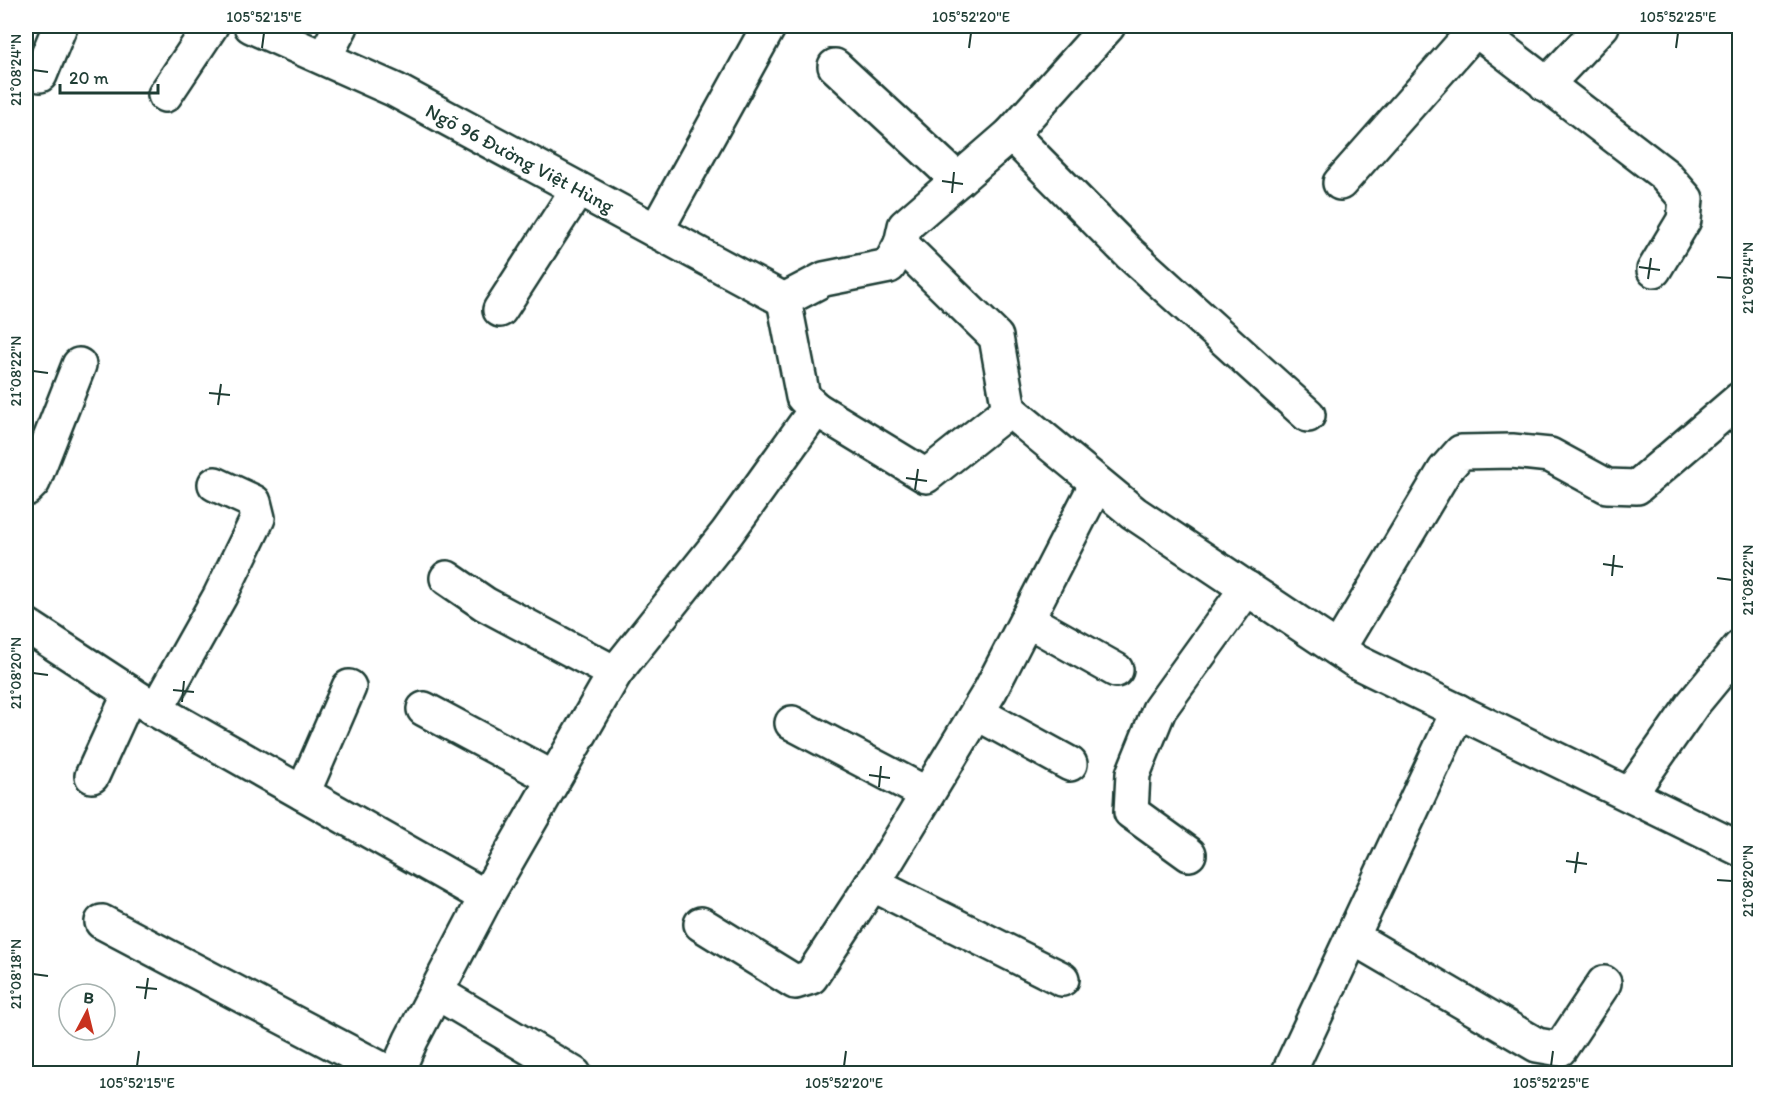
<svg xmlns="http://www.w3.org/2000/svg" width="1765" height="1099" font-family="Itim,sans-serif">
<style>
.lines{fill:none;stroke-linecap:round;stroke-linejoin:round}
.minor-casing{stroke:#1f3d34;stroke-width:38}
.minor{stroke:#fff;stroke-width:33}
.ticks{fill:none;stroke:#1f3d34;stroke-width:2}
.labels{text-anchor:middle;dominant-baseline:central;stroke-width:5;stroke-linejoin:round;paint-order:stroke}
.street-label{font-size:20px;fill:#1f3d34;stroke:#fff}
.neatline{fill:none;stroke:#1f3d34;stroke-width:2}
.ticks-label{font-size:15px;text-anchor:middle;fill:#1f3d34}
</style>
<rect width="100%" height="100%" fill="#fff"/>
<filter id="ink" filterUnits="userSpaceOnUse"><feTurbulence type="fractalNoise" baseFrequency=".0167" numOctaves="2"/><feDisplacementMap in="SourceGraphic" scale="12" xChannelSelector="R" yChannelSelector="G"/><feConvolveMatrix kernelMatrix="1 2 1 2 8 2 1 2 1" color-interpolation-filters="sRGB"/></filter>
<g filter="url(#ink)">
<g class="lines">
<defs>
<g id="minor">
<polyline points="251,26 395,90 784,300"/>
<polyline points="1471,26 1665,175 1686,199 1684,220 1654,270"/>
<polyline points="324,58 341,26"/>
<polyline points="835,66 958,180"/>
<polyline points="40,75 60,26"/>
<polyline points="1546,85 1602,26"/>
<polyline points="165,95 211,26"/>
<polyline points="1011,134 1129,253 1308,415"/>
<polyline points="1340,183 1475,30"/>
<polyline points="656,231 769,26"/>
<polygon points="901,244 996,337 1009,410 926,476 816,409 803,397 784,300 824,279 889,266"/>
<polyline points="901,244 905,226 1011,134 1108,26"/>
<polyline points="500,310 578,189"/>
<polyline points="1009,410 1134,513 1357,662 1740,849"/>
<polyline points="26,489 33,482 79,365"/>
<polyline points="447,578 485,604 615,673"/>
<polyline points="1027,620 1116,670"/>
<polyline points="26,625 156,710 486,897"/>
<polyline points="1338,649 1445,470 1461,452 1512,451 1550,455 1607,486 1637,487 1740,399"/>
<polyline points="424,709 553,778"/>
<polyline points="156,710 220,596 258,518 254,502 215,484"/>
<polyline points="977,713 1070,764"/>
<polyline points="792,723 927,794"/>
<polyline points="92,776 130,693"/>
<polyline points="303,793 349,687"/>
<polyline points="1630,794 1693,704 1740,647"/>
<polyline points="1189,854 1131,812 1133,774 1159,710 1247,588"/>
<polyline points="872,884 1062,979"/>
<polyline points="102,922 391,1074"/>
<polyline points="701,924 795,982 811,977 882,869 990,691 1097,483"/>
<polyline points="1352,937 1537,1045 1560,1049 1604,983"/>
<polyline points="436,992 574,1074"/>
<polyline points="396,1074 411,1040 486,897 615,673 727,533 816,409"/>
<polyline points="1288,1074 1458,711"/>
</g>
</defs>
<use href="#minor" class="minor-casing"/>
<use href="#minor" class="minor"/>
</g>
</g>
<path class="ticks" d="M262,48L264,33M969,48L971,33M1676,48L1678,33M33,70L48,72M942,181L963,184M952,193L954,172M1639,267L1660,270M1717,277L1732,278M1648,279L1651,258M33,371L48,373M209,393L230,395M218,405L221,384M906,478L927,481M915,490L918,469M1603,564L1623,567M1612,576L1614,555M1717,578L1732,580M33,673L48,675M173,690L194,692M182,702L184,681M869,775L890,778M879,787L881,766M1566,861L1587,864M1575,873L1578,852M1717,880L1732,881M33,974L48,976M136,987L157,989M145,999L148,978M137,1066L139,1051M844,1066L846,1051M1551,1066L1553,1051"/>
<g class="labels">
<g class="street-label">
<text transform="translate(520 158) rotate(28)">Ngõ 96 Đường Việt Hùng</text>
</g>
</g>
<rect width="1765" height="1099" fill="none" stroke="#fff" stroke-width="66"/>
<g transform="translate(87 1012) rotate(7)"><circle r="28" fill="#ffffff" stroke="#a5b1ae" stroke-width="1.5"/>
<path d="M0-4.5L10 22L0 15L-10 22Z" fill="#c8321e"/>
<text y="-9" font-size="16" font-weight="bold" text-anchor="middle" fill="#1f3d34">B</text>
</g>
<path d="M60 84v9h98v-9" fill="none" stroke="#1f3d34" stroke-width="3"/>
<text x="69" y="84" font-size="18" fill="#1f3d34" stroke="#ffffff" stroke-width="4.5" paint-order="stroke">20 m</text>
<rect x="33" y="33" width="1699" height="1033" class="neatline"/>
<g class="ticks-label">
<text x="264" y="22">105°52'15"E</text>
<text x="971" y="22">105°52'20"E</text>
<text x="1678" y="22">105°52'25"E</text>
<text transform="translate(16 70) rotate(-90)" y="5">21°08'24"N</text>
<text transform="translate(1748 278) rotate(-90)" y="5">21°08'24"N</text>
<text transform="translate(16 371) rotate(-90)" y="5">21°08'22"N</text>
<text transform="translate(1748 580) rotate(-90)" y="5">21°08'22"N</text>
<text transform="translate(16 673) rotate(-90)" y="5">21°08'20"N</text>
<text transform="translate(1748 881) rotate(-90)" y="5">21°08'20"N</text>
<text transform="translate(16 974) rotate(-90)" y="5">21°08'18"N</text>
<text x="137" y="1088">105°52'15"E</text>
<text x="844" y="1088">105°52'20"E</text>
<text x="1551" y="1088">105°52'25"E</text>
</g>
</svg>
